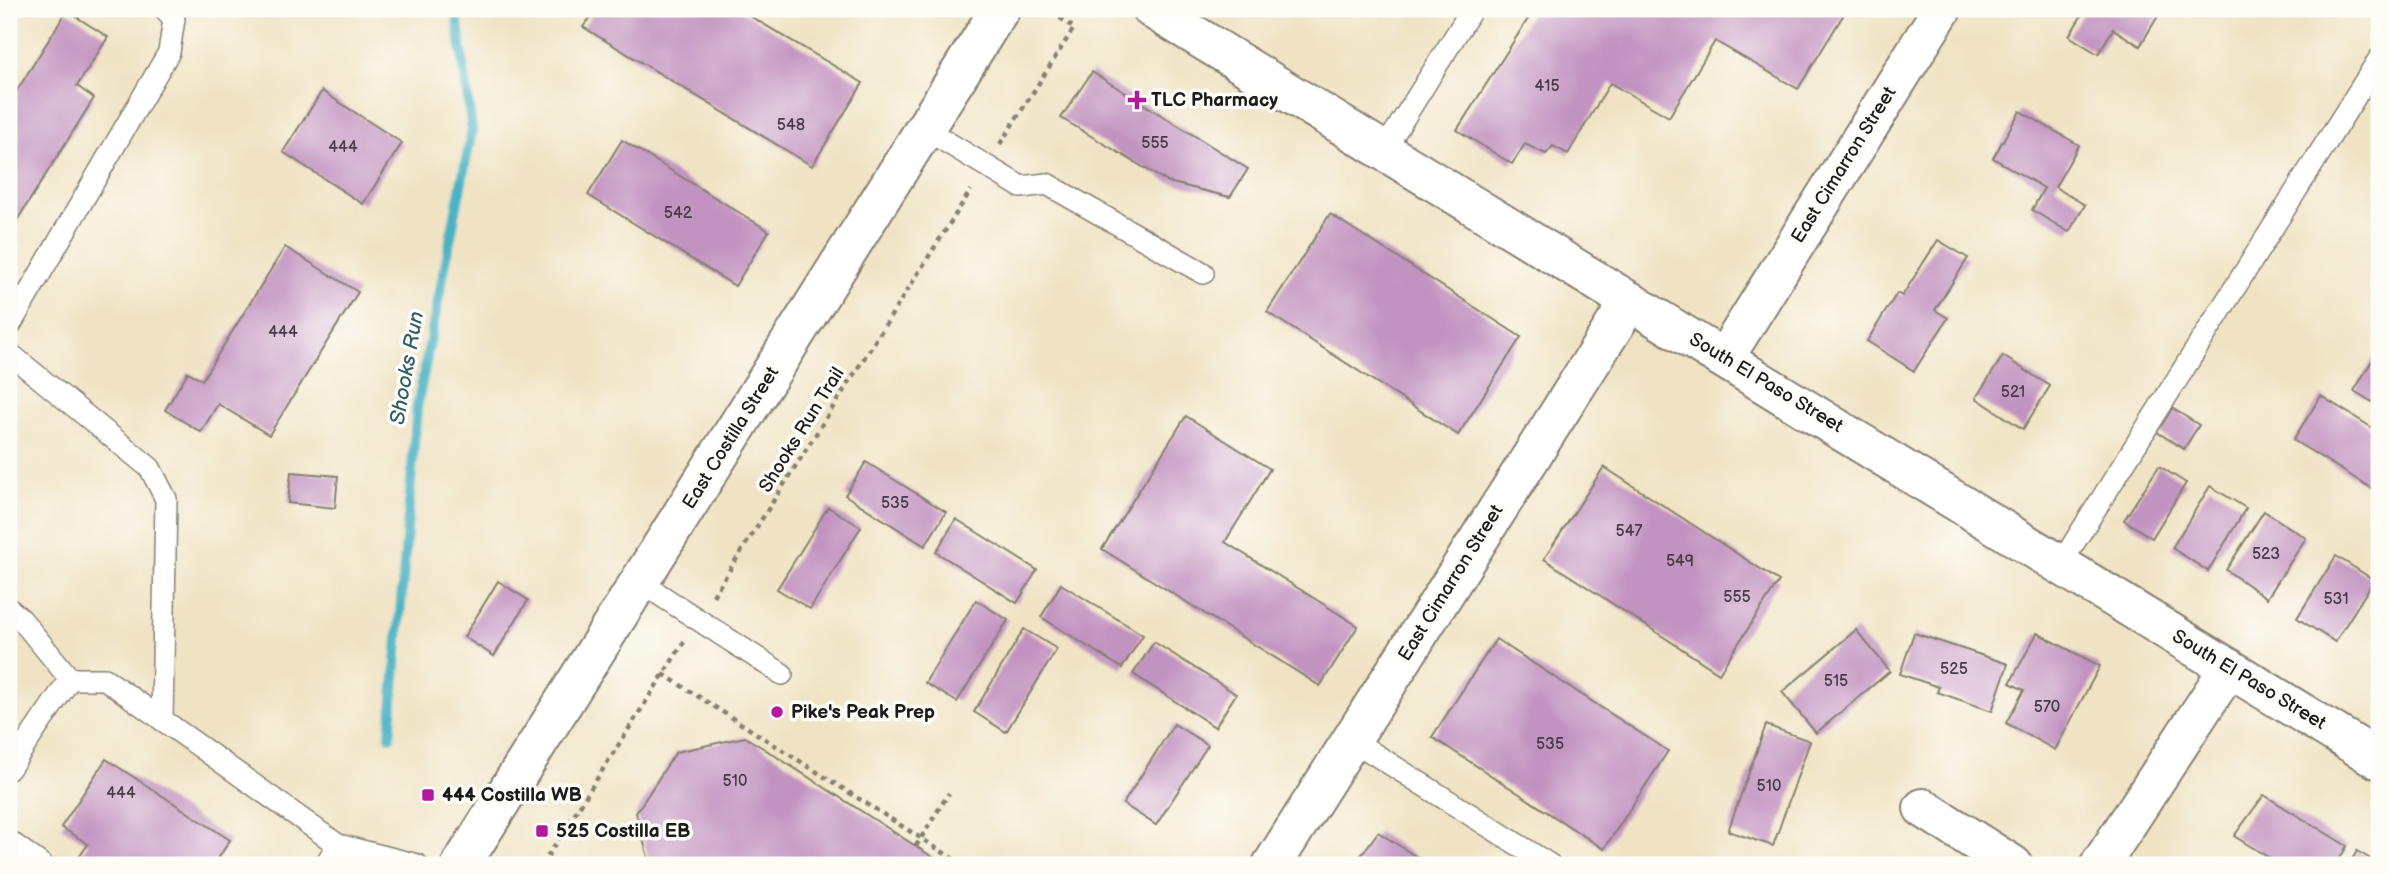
<svg xmlns="http://www.w3.org/2000/svg" width="2388" height="874" font-family="'Balsamiq Sans',sans-serif">
<style>
.lines{fill:none;stroke-linecap:round;stroke-linejoin:round}
.stream{stroke:#47b3c4;stroke-width:10}
.building{fill:#c193c0}
.lane-casing{stroke:#868070;stroke-width:24}
.street-casing{stroke:#868070;stroke-width:42}
.secondary-casing{stroke:#868070;stroke-width:42}
.path{stroke:#868070;stroke-width:4.5;stroke-dasharray:5 5;stroke-linecap:butt}
.lane{stroke:#fff;stroke-width:21}
.street{stroke:#fff;stroke-width:38}
.secondary{stroke:#fff;stroke-width:38}
.poi-dot{fill:#b5179e;stroke:#fdfcf7;stroke-width:2.5}
.labels{text-anchor:middle;dominant-baseline:central;stroke-width:7;stroke-linejoin:round;paint-order:stroke}
.number-label{font-size:16px;fill:#453a45}
.poi-label{font-size:19px;font-weight:bold;fill:#1c1c1c;stroke:#fdfcf7;text-anchor:start}
.street-label{font-size:19px;fill:#1c1c1c;stroke:#fdfcf7}
.water-label{font-size:21px;font-style:italic;fill:#2f6068;stroke:#fdfcf7}
</style>
<rect width="100%" height="100%" fill="#fdfcf7"/>
<filter id="ink" filterUnits="userSpaceOnUse"><feTurbulence type="fractalNoise" baseFrequency=".0143" numOctaves="2"/><feDisplacementMap in="SourceGraphic" scale="14" xChannelSelector="R" yChannelSelector="G"/><feConvolveMatrix kernelMatrix="1 2 1 2 8 2 1 2 1" color-interpolation-filters="sRGB"/></filter>
<filter id="wash" filterUnits="userSpaceOnUse"><feTurbulence type="fractalNoise" baseFrequency=".00686" numOctaves="4" result="noise"/><feDisplacementMap in="SourceGraphic" scale="28" xChannelSelector="R" yChannelSelector="G"/><feGaussianBlur stdDeviation="1.57" result="paint"/><feColorMatrix in="noise" values="0 0 0 0 0 0 0 0 0 0 0 0 0 0 0 0 0 1.4 0 .05"/><feComposite in="paint" operator="in"/></filter>
<g filter="url(#wash)">
<rect width="100%" height="100%" fill="#f0e3c4"/>
<g class="lines">
<polyline class="stream" points="390,737 417,407 472,130 456,9"/>
</g>
<g id="blocks">
<g class="building">
<polygon points="582,9 738,9 863,83 812,166 583,27 592,15"/>
<polygon points="1530,9 1847,9 1798,89 1715,41 1669,117 1610,83 1568,154 1553,146 1546,154 1525,144 1512,164 1457,130 1533,11"/>
<polygon points="2082,9 2157,9 2161,11 2140,46 2113,29 2098,54 2069,36 2085,10"/>
<polygon points="67,11 108,37 77,86 94,98 9,233 9,103"/>
<polygon points="1092,72 1248,169 1230,197 1168,182 1061,118"/>
<polygon points="322,91 402,143 363,204 283,152"/>
<polygon points="2020,111 2079,145 2055,187 2085,205 2069,232 2032,210 2044,188 1993,158"/>
<polygon points="622,140 769,231 735,286 588,195"/>
<polygon points="1330,214 1521,337 1458,435 1267,312"/>
<polygon points="1938,240 1968,258 1935,310 1948,318 1914,371 1867,341 1897,293 1902,296"/>
<polygon points="285,247 358,292 269,435 218,404 201,432 165,410 188,372 202,380"/>
<polygon points="2379,349 2379,406 2354,391"/>
<polygon points="2003,356 2050,386 2023,429 1976,398"/>
<polygon points="2321,396 2379,432 2379,493 2293,440"/>
<polygon points="2172,408 2199,425 2184,449 2157,432"/>
<polygon points="1186,416 1270,469 1225,542 1358,626 1320,686 1102,549"/>
<polygon points="866,462 946,512 925,546 845,495"/>
<polygon points="2159,466 2186,483 2152,538 2124,520"/>
<polygon points="1604,467 1779,581 1719,673 1544,559"/>
<polygon points="291,472 338,476 335,508 288,503"/>
<polygon points="2210,486 2246,508 2208,571 2172,548"/>
<polygon points="828,507 861,527 810,609 777,589"/>
<polygon points="2264,511 2306,538 2267,598 2226,570"/>
<polygon points="956,519 1037,570 1017,603 936,552"/>
<polygon points="2336,556 2374,580 2335,642 2297,618"/>
<polygon points="498,581 528,600 494,656 464,637"/>
<polygon points="1061,584 1143,635 1122,668 1041,617"/>
<polygon points="976,600 1008,620 957,702 925,683"/>
<polygon points="1024,629 1057,649 1006,732 974,712"/>
<polygon points="1856,630 1890,671 1816,733 1782,692"/>
<polygon points="1914,633 2008,664 1992,711 1937,692 1939,687 1900,674"/>
<polygon points="2037,633 2100,666 2055,750 2006,723 2024,690 2010,683"/>
<polygon points="1496,639 1668,751 1604,849 1432,737"/>
<polygon points="1154,642 1236,694 1215,727 1133,674"/>
<polygon points="1174,724 1208,745 1156,825 1123,804"/>
<polygon points="1766,725 1810,741 1773,846 1728,831"/>
<polygon points="745,737 763,748 945,865 650,865 636,813 676,752"/>
<polygon points="106,759 230,840 214,865 74,865 88,844 61,827"/>
<polygon points="2264,795 2347,846 2336,865 2281,865 2234,836"/>
<polygon points="1378,832 1429,865 1354,865"/>
<polygon points="2357,851 2379,864 2379,865 2349,865"/>
</g>
</g>
</g>
<g filter="url(#ink)">
<use href="#blocks" fill-opacity="0" stroke="#868070" stroke-width="2"/>
<g class="lines">
<defs>
<g id="lane">
<polyline points="925,129 1021,187 1047,184 1203,273"/>
<polyline points="1384,150 1472,9"/>
<polyline points="9,327 169,52 174,19 165,9"/>
<polyline points="9,353 150,468 166,499 162,720"/>
<polyline points="2060,565 2379,59"/>
<polyline points="640,582 782,674"/>
<polyline points="9,609 21,619 70,679"/>
<polyline points="1352,740 1550,865"/>
<polyline points="9,769 70,679 105,679 338,845 417,865"/>
<polyline points="9,841 42,865"/>
<polyline points="325,865 338,845"/>
</g>
<g id="street">
<polyline points="1152,9 2379,760"/>
<polyline points="1725,357 1942,9"/>
<polyline points="1923,808 2013,865"/>
<polyline points="1272,865 1630,301"/>
<polyline points="2100,865 2229,668"/>
</g>
<polyline id="secondary" points="461,865 1000,9"/>
</defs>
<use href="#lane" class="lane-casing"/>
<use href="#street" class="street-casing"/>
<use href="#secondary" class="secondary-casing"/>
<g class="path">
<polyline points="1000,144 1074,28 1056,15"/>
<polyline points="713,596 971,190"/>
<polyline points="663,674 963,865"/>
<polyline points="916,846 949,793"/>
<polyline points="542,865 684,642"/>
</g>
<use href="#lane" class="lane"/>
<use href="#street" class="street"/>
<use href="#secondary" class="secondary"/>
</g>
</g>
<g class="poi-dot">
<path d="M1133.5 89.5h7v7h7v7h-7v7h-7v-7h-7v-7h7z"/>
<circle cx="777" cy="712" r="7"/>
<rect x="421" y="788" width="14" height="14" rx="3.5"/>
<rect x="535" y="824" width="14" height="14" rx="3.5"/>
</g>
<g class="labels">
<g class="number-label">
<text x="1547" y="86">415</text>
<text x="791" y="125">548</text>
<text x="1155" y="143">555</text>
<text x="343" y="147">444</text>
<text x="678" y="213">542</text>
<text x="283" y="332">444</text>
<text x="2013" y="392">521</text>
<text x="895" y="503">535</text>
<text x="1629" y="531">547</text>
<text x="2266" y="554">523</text>
<text x="1680" y="561">549</text>
<text x="1737" y="597">555</text>
<text x="2336" y="599">531</text>
<text x="1954" y="669">525</text>
<text x="1836" y="681">515</text>
<text x="2047" y="707">570</text>
<text x="1550" y="744">535</text>
<text x="735" y="781">510</text>
<text x="1769" y="786">510</text>
<text x="121" y="793">444</text>
</g>
<g class="poi-label">
<text x="1151" y="100">TLC Pharmacy</text>
<text x="791" y="712">Pike's Peak Prep</text>
<text x="442" y="795">444 Costilla WB</text>
<text x="556" y="831">525 Costilla EB</text>
</g>
<g class="street-label">
<text transform="translate(1844 165) rotate(-58)">East Cimarron Street</text>
<text transform="translate(1766 383) rotate(31)">South El Paso Street</text>
<text transform="translate(802 430) rotate(-58)">Shooks Run Trail</text>
<text transform="translate(731 438) rotate(-58)">East Costilla Street</text>
<text transform="translate(1451 583) rotate(-58)">East Cimarron Street</text>
<text transform="translate(2249 680) rotate(31)">South El Paso Street</text>
</g>
<g class="water-label">
<text transform="translate(407 368) rotate(-80)">Shooks Run</text>
</g>
</g>
<rect width="2388" height="874" fill="none" stroke="#fdfcf7" stroke-width="35"/>
</svg>
